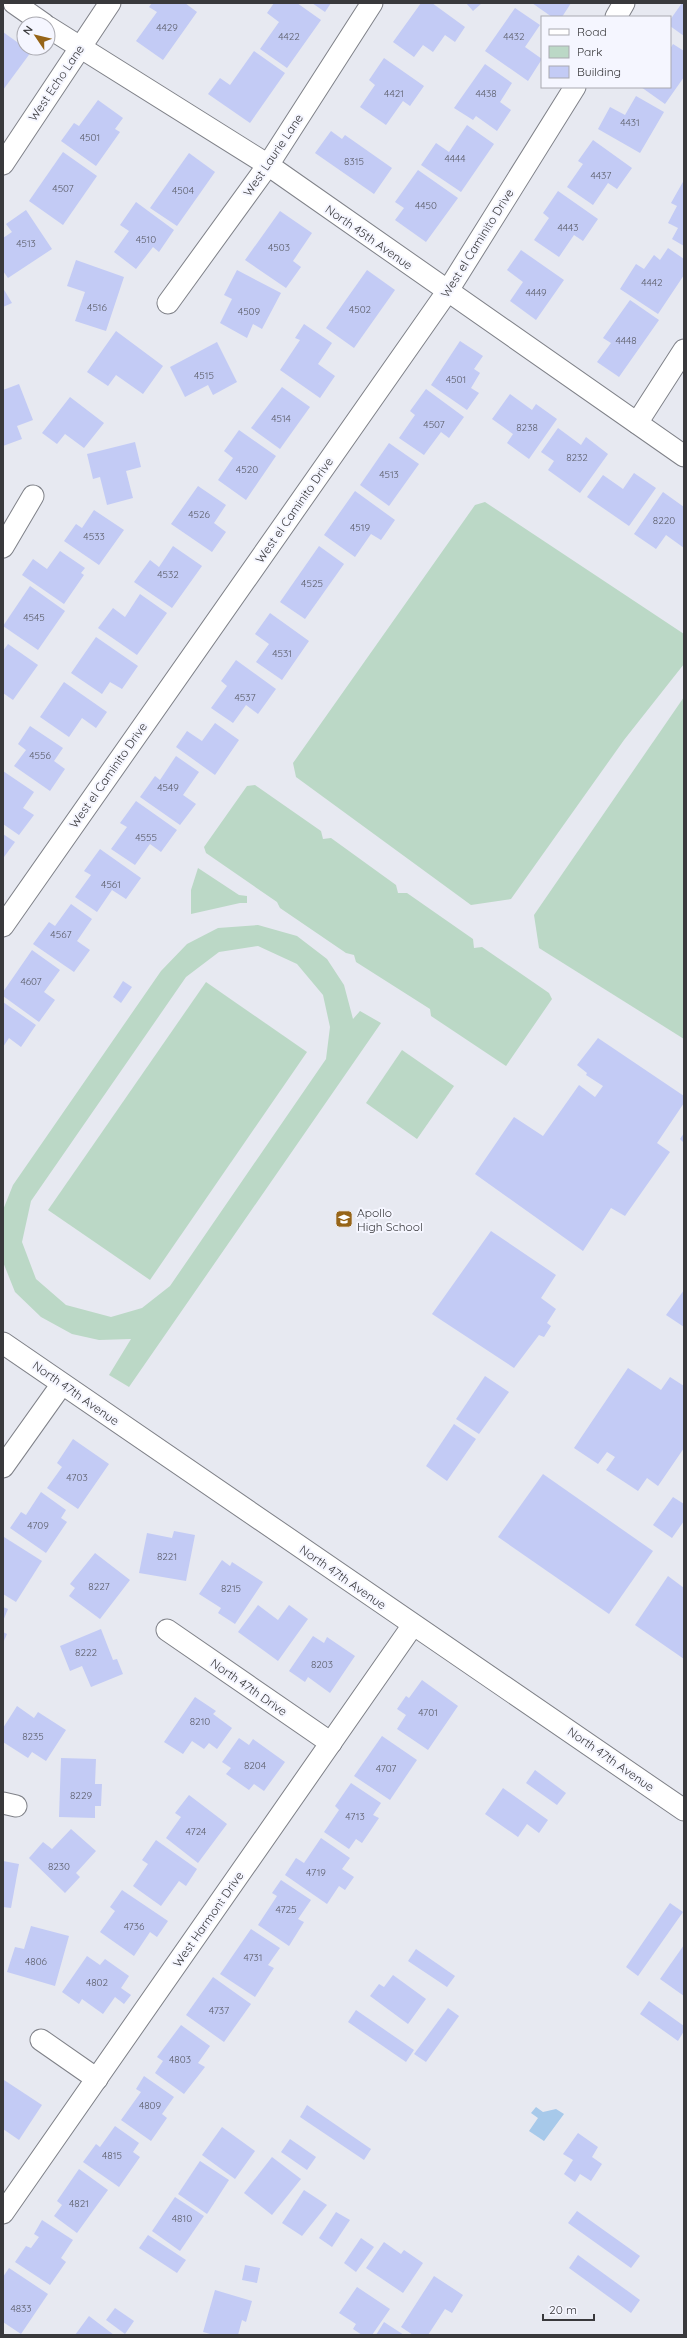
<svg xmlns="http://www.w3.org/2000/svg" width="687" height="2338" font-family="Quicksand,sans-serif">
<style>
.green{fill:#bbd8c6;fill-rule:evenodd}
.water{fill:#a7c9ea}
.building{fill:#c3cbf5}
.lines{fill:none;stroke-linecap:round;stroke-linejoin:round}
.minor-casing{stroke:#7f8188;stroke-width:23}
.minor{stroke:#fff;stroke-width:21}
.labels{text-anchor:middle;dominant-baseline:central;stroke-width:4;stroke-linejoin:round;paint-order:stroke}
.number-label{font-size:10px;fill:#5c5e6a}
.street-label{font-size:12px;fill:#39393c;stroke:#f5f6ff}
.poi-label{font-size:12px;fill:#39393c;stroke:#f5f6ff;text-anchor:start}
</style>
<rect width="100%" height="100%" fill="#e7e9f1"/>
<g class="green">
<polygon points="485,502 684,634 684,664 624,740 511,899 471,905 296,777 293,763 475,505"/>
<polygon points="684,697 684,1039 539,948 534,915"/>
<polygon points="255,785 321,831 323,839 331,838 396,885 398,893 407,893 473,939 474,948 482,947 549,993 552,999 506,1066 431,1016 430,1009 356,962 354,955 346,953 280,908 277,902 206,853 204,847 247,786"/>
<polygon points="198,868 239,895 247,896 247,903 240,903 191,914 191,890"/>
<path d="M258,925L297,936L327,959L344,985L353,1019L360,1011L381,1023L129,1387L109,1375L131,1339L99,1340L72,1334L41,1317L15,1292L3,1262V1210L13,1185L161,971L187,944L218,928ZM258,946L297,964L323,995L330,1027L326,1059L170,1286L142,1308L111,1317L66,1305L36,1279L22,1242L31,1201L186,977L219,952Z"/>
<polygon points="206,982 307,1052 150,1280 48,1210"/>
<polygon points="402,1050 454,1086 417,1139 366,1103"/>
</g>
<polygon class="water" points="536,2107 543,2112 556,2109 564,2114 544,2141 529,2131 538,2118 531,2113"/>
<g class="building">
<polygon points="152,3 185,3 197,12 163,60 136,41 157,12 149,7"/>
<polygon points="274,3 297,3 321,20 287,68 260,49 279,22 267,13"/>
<polygon points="312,3 331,3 325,12"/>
<polygon points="421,3 432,3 465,27 455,42 445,35 433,52 423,45 414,57 393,42"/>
<polygon points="466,3 482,3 473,11"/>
<polygon points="532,3 571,3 562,17 552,17"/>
<polygon points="682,3 684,3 684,36 670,26 670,20"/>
<polygon points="515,8 540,25 525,47 542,59 528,81 485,51"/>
<polygon points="3,32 31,52 3,90"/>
<polygon points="673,44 684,51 684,77 665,104 641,87 670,87 670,49"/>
<polygon points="254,51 285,73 250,123 208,94 220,78 230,85"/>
<polygon points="384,58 424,86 410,106 403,101 386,125 360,107 375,85 369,80"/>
<polygon points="485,64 512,83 500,102 511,110 497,131 476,116 473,120 454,108"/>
<polygon points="636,96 664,112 640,153 598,129 610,107 625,115"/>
<polygon points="98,100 123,118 115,129 120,132 96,166 61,141 74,123 79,126"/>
<polygon points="467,125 494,144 461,192 421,165 436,143 449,152"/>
<polygon points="331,131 342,139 345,135 392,168 374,194 315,153"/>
<polygon points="593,140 632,168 617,189 608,183 593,205 567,187 583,164 578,161"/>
<polygon points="63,152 97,176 63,225 29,201"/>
<polygon points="189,153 215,172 177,226 150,208"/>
<polygon points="418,170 458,198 426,242 395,220 404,208 395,202"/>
<polygon points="684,180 684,246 672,239 678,228 668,223 677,206 671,203"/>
<polygon points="558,191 598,219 583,241 574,235 559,257 534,240 549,218 543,213"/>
<polygon points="136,202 174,230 159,252 153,247 136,269 114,252 129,231 120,225"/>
<polygon points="26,210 52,249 8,278 3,271 3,238 12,232 6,224"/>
<polygon points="280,211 312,233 293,261 301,267 286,288 245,260"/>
<polygon points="668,248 684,259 684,275 658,314 620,289 636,264 644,269 654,255 660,260"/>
<polygon points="521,250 564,280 536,320 510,301 523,282 507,270"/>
<polygon points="76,260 124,277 106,331 75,321 85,292 67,286"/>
<polygon points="237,270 281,293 262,329 253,324 247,338 220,323 232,299 224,295"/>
<polygon points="367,270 395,290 354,348 326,328"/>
<polygon points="3,288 12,303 3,307"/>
<polygon points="630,300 659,320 619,377 597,362 611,343 603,338"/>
<polygon points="304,324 332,343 318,364 335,376 320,398 280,370 300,340 295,338"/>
<polygon points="116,331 163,366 143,394 116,375 108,386 87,372"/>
<polygon points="460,341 483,356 474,369 480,373 471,388 479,393 467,410 431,385"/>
<polygon points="217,342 237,382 213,395 208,385 185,397 170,367"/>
<polygon points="19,384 33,420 17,426 22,439 3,446 3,390"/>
<polygon points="282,387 310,407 280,449 251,428"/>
<polygon points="426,389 464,417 449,438 441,432 424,455 399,438 415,415 410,411"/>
<polygon points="510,394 532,410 536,404 557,419 529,459 507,443 513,434 492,419"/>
<polygon points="70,397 104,423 84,448 65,434 57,444 42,433"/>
<polygon points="558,428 581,445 586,437 608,454 580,493 548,470 554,461 541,452"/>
<polygon points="239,430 276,456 246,500 218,480 233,458 224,451"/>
<polygon points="135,442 141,467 126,471 133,498 107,505 100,477 93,479 87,454"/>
<polygon points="389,443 419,464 389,506 360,485"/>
<polygon points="634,473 656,488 629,526 587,497 603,475 623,489"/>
<polygon points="198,486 226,505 214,523 226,532 212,552 171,524"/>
<polygon points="355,491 395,520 381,540 371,534 355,557 324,535"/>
<polygon points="663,492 684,507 684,548 666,535 656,549 634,534"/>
<polygon points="94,510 124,530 99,565 64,541 76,524 82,528"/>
<polygon points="173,546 202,566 172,608 134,582 150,560 159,567"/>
<polygon points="319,546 344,564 305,619 280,602"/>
<polygon points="60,551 85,568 81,573 84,575 64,604 22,575 33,559 47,569"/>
<polygon points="30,586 65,611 38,650 3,626"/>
<polygon points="140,594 167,613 137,655 98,628 113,608 125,617"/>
<polygon points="270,613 309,641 282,680 256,662 269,644 255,634"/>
<polygon points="96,637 138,666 122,689 110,682 102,694 71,673"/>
<polygon points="8,644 38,665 13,700 3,693 3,651"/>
<polygon points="236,660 276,689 258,714 246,705 233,723 211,708 227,686 221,681"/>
<polygon points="64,682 107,712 96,728 82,718 69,737 40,717"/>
<polygon points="215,723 239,740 215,775 176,747 187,731 202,741"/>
<polygon points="30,726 63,748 54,761 65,769 50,791 14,766 26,750 18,744"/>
<polygon points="176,756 199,772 183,795 196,804 180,825 140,797 155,776 160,780"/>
<polygon points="3,771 34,792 23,808 34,815 19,835 3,824"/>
<polygon points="136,801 177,830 161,852 150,844 135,865 111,849 127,827 120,823"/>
<polygon points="3,834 15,842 4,857 3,857"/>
<polygon points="100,849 141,878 126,899 112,890 97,912 75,897 91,875 84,871"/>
<polygon points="71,904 92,919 77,941 90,950 74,972 33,944 49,922 55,926"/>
<polygon points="32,950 60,970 44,992 55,1000 39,1022 3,996 3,992"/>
<polygon points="123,981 132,987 121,1003 113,997"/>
<polygon points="3,1002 36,1025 21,1047 9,1038 3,1047"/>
<polygon points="598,1038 684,1096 684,1103 657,1143 670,1152 625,1216 611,1208 583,1251 475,1174 514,1117 543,1136 579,1085 595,1097 603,1086 586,1075 587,1073 577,1065"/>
<polygon points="684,1133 684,1143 680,1139"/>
<polygon points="491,1231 556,1275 541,1298 556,1309 547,1323 551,1326 544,1337 539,1335 514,1368 432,1314"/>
<polygon points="684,1290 684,1327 666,1315"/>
<polygon points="628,1368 661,1390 670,1377 684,1386 684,1448 658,1486 647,1478 638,1491 606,1470 615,1457 607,1452 598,1464 574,1448"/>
<polygon points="485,1376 509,1392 479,1434 456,1419"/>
<polygon points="454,1424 476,1439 447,1481 426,1466"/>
<polygon points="73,1439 109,1464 78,1509 47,1488 62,1467 57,1463"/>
<polygon points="543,1474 653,1551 609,1614 498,1537"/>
<polygon points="41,1492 66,1510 61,1518 67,1522 46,1553 10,1528 21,1512 26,1515"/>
<polygon points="673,1497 684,1504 684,1521 672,1538 653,1525"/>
<polygon points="174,1531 195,1535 186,1581 139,1573 147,1533 172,1538"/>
<polygon points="4,1537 42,1561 16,1602 3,1594"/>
<polygon points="95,1553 130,1580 100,1619 69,1596 75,1588 70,1584"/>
<polygon points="222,1560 230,1566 232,1562 263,1582 235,1624 218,1613 221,1608 199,1594"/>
<polygon points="668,1576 684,1588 684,1659 635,1625"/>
<polygon points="258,1605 278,1620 289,1605 308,1619 278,1661 238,1632"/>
<polygon points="3,1607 8,1609 3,1621"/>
<polygon points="101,1629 113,1660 117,1659 123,1674 91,1687 82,1666 70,1671 60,1646"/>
<polygon points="3,1632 7,1634 3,1643"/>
<polygon points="313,1636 324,1643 327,1637 355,1656 330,1693 308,1677 305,1682 289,1671"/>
<polygon points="422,1680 458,1706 428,1750 397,1729 406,1715 397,1709 406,1696 409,1698"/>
<polygon points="195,1697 216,1711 213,1714 232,1728 217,1749 209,1743 204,1749 192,1741 183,1754 164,1742"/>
<polygon points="17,1706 34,1718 38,1712 66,1730 46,1761 32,1752 28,1758 3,1742 3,1728"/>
<polygon points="382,1736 417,1760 390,1800 354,1776"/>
<polygon points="239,1738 249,1745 253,1739 285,1762 264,1791 254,1784 249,1790 226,1774 231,1768 222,1762"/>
<polygon points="61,1758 96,1759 95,1784 102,1784 101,1806 95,1806 95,1818 59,1817"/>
<polygon points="535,1770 566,1793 557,1805 526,1783"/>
<polygon points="351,1783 381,1803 373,1815 379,1818 362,1843 356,1839 349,1849 324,1832 339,1810 335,1806"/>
<polygon points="503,1788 548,1820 539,1833 527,1824 518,1837 485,1814"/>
<polygon points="189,1795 227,1824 198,1863 166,1838 181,1817 175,1813"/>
<polygon points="71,1829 96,1851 76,1873 80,1877 65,1893 29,1858 43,1842 52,1849"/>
<polygon points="321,1838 350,1858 342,1869 354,1877 345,1890 339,1886 327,1904 285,1875 296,1858 304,1863"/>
<polygon points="156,1840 197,1869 186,1886 179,1881 161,1906 133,1886 148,1864 142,1860"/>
<polygon points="3,1861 19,1864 11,1908 3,1907"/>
<polygon points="281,1880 311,1900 298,1919 304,1922 289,1946 258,1925 277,1896 272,1893"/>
<polygon points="122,1890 168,1921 157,1937 150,1932 134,1956 100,1932 115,1911 110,1907"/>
<polygon points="670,1903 683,1912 638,1976 626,1967"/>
<polygon points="31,1926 69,1936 55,1986 7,1972 15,1947 24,1949"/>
<polygon points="251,1929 280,1948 268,1965 274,1968 255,1997 220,1974"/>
<polygon points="684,1945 684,1996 660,1979"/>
<polygon points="416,1949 455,1976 447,1987 408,1961"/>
<polygon points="87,1956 100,1965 105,1959 129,1976 121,1988 131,1995 124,2004 115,1997 103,2014 82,1999 79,2004 62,1992"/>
<polygon points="393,1975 426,1999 408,2024 370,1996 379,1984 384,1987"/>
<polygon points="213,1977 251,2004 224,2042 186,2015"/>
<polygon points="649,2001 684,2026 684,2031 678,2041 640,2014"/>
<polygon points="448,2008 459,2016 426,2062 414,2054"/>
<polygon points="356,2010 414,2050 406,2062 348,2022"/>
<polygon points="181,2025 210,2046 198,2063 205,2067 184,2094 155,2073 163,2061 157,2057"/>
<polygon points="144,2076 174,2097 162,2114 167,2118 151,2141 121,2120 141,2092 136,2089"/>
<polygon points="4,2080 42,2105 19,2140 3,2129"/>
<polygon points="307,2105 371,2149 364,2160 300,2117"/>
<polygon points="115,2126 139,2143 133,2152 140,2157 119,2187 83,2162 96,2144 100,2147"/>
<polygon points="222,2127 255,2151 235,2179 202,2155"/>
<polygon points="578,2133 598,2147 592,2157 602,2164 591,2181 580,2174 575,2182 564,2174 573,2160 563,2154"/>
<polygon points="290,2139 316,2157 307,2170 281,2152"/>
<polygon points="272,2157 301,2179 272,2215 244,2193"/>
<polygon points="200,2161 229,2180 207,2214 178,2194"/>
<polygon points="79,2169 108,2190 77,2233 54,2216 62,2205 57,2201"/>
<polygon points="304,2190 327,2205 302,2236 282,2223"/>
<polygon points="175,2197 204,2216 180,2251 152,2231"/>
<polygon points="577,2211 640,2256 631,2268 568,2223"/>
<polygon points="336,2212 350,2220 332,2247 319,2238"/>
<polygon points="42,2220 73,2240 61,2258 66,2262 50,2285 15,2262 26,2246 31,2248 39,2237 34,2234"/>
<polygon points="148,2235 186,2260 177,2273 139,2248"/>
<polygon points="361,2238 374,2247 356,2272 344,2263"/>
<polygon points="384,2242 401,2254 404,2250 423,2263 403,2293 366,2268"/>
<polygon points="578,2255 640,2300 631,2313 569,2268"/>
<polygon points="245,2265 260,2268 257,2283 242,2280"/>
<polygon points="9,2268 48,2294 21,2334 3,2322 3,2277"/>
<polygon points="434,2276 463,2295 452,2313 445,2309 428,2335 413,2335 401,2327"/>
<polygon points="357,2287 390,2309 372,2335 362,2335 353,2329 356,2324 339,2313"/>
<polygon points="215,2290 252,2301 246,2322 242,2320 238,2335 214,2335 203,2332"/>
<polygon points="115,2308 134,2321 125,2334 106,2320"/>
<polygon points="89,2316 114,2335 75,2335"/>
<polygon points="384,2322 404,2335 376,2335"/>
</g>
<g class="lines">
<defs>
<g id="minor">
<polyline points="14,3 44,24"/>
<polyline points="616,17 624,3"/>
<polyline points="48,27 268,165 684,456"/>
<polyline points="3,164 110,3"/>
<polyline points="168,303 268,165 372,3"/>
<polyline points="637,423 684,350"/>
<polyline points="3,547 33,496"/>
<polyline points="3,926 447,292 575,87"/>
<polyline points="3,1343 684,1810"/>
<polyline points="3,1467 62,1384"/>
<polyline points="167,1630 331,1743"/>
<polyline points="3,1803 16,1806"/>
<polyline points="41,2040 97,2079"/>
<polyline points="3,2213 413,1625"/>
</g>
</defs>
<use href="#minor" class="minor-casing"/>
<use href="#minor" class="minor"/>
</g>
<defs>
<symbol id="school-square" viewBox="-11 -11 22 22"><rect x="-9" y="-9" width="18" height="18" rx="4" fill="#966417" stroke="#f5f6ff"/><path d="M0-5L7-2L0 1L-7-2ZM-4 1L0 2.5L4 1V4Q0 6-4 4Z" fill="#fff"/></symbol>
</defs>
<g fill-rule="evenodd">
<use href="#school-square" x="334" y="1209" width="20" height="20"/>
</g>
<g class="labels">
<g class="number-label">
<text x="167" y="27">4429</text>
<text x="289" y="36">4422</text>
<text x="514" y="36">4432</text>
<text x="394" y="93">4421</text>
<text x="486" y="93">4438</text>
<text x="630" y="122">4431</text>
<text x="90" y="137">4501</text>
<text x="455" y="158">4444</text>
<text x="354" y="161">8315</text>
<text x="601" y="175">4437</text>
<text x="63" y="188">4507</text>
<text x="183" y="190">4504</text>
<text x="426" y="205">4450</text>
<text x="568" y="227">4443</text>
<text x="146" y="239">4510</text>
<text x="26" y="243">4513</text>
<text x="279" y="247">4503</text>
<text x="652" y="282">4442</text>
<text x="536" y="292">4449</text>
<text x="97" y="307">4516</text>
<text x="360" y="309">4502</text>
<text x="249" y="311">4509</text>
<text x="626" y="340">4448</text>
<text x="204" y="375">4515</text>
<text x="456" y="379">4501</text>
<text x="281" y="418">4514</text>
<text x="434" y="424">4507</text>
<text x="527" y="427">8238</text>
<text x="577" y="457">8232</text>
<text x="247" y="469">4520</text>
<text x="389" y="474">4513</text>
<text x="199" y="514">4526</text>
<text x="664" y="520">8220</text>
<text x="360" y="527">4519</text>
<text x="94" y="536">4533</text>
<text x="168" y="574">4532</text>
<text x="312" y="583">4525</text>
<text x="34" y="617">4545</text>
<text x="282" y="653">4531</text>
<text x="245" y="697">4537</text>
<text x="40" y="755">4556</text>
<text x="168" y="787">4549</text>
<text x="146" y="837">4555</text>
<text x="111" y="884">4561</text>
<text x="61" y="934">4567</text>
<text x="31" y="981">4607</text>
<text x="77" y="1477">4703</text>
<text x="38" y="1525">4709</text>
<text x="167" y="1556">8221</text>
<text x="99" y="1586">8227</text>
<text x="231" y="1588">8215</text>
<text x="86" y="1652">8222</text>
<text x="322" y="1664">8203</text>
<text x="428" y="1712">4701</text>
<text x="200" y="1721">8210</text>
<text x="33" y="1736">8235</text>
<text x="255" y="1765">8204</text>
<text x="386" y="1768">4707</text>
<text x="81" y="1795">8229</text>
<text x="355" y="1816">4713</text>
<text x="196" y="1831">4724</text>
<text x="59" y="1866">8230</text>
<text x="316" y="1872">4719</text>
<text x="286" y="1909">4725</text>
<text x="134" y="1926">4736</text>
<text x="253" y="1957">4731</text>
<text x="36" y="1961">4806</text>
<text x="97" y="1982">4802</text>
<text x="219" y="2010">4737</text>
<text x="180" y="2059">4803</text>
<text x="150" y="2105">4809</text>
<text x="112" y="2155">4815</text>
<text x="79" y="2203">4821</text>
<text x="182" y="2218">4810</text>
<text x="21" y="2308">4833</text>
</g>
<g class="street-label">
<text transform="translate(56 83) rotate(-56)">West Echo Lane</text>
<text transform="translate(273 155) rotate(-56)">West Laurie Lane</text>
<text transform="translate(369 237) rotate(35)">North 45th Avenue</text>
<text transform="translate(477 243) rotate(-58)">West el Caminito Drive</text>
<text transform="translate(294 510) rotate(-55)">West el Caminito Drive</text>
<text transform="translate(108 775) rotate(-55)">West el Caminito Drive</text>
<text transform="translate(76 1393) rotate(35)">North 47th Avenue</text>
<text transform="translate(343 1577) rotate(35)">North 47th Avenue</text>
<text transform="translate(249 1687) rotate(35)">North 47th Drive</text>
<text transform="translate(611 1759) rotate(35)">North 47th Avenue</text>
<text transform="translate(208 1919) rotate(-55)">West Harmont Drive</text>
</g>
<g class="poi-label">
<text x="357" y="1212">Apollo<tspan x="357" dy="14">High School</tspan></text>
</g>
</g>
<rect width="687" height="2338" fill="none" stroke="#39393c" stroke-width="8"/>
<rect x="541" y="16" width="130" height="72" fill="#f5f6ff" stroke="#aaaab1"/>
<rect x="549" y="29" width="20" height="6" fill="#ffffff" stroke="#aaaab1"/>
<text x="577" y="36" font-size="12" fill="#39393c">Road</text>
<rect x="549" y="46" width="20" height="12" fill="#bbd8c6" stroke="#aaaab1"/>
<text x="577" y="56" font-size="12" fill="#39393c">Park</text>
<rect x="549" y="66" width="20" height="12" fill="#c3cbf5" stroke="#aaaab1"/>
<text x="577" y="76" font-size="12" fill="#39393c">Building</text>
<g transform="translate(36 36) rotate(305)"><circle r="19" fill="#f5f6ff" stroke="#aaaab1"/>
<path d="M0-3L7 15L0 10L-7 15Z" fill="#966417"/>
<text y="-6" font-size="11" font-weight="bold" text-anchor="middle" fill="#39393c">N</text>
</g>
<path d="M543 2314v6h51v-6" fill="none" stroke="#39393c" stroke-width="2"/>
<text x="549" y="2314" font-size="12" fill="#39393c" stroke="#f5f6ff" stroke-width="3" paint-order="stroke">20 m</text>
</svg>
